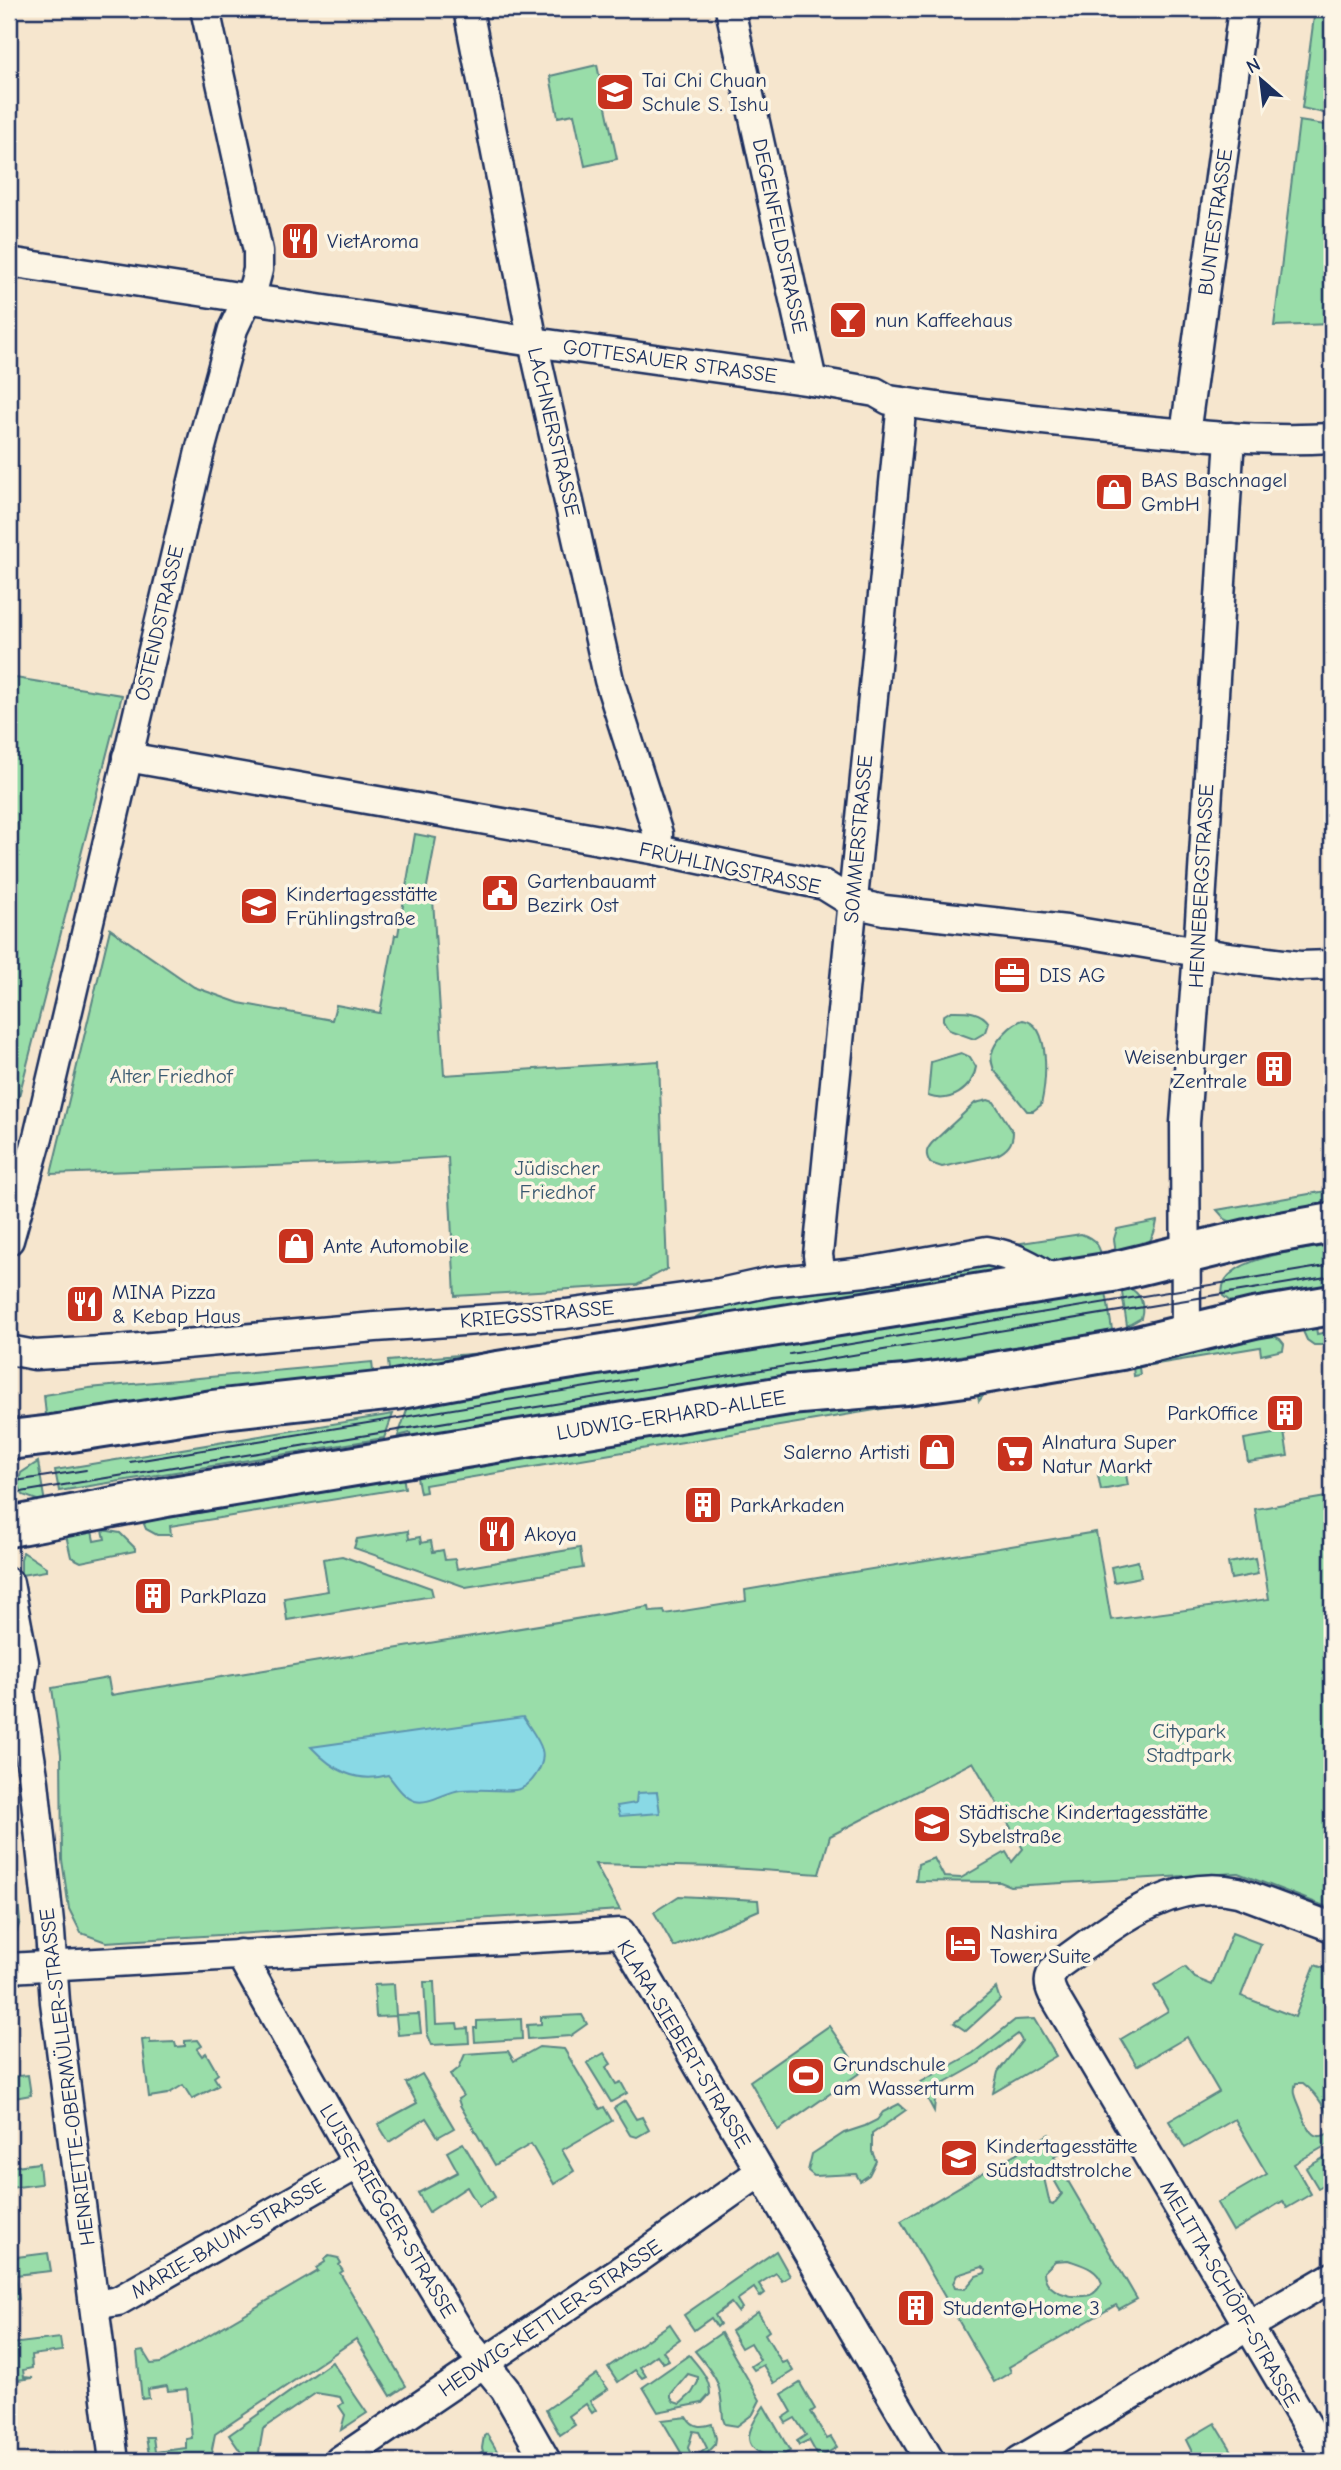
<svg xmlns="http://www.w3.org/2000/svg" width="1341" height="2470" font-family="'Comic Neue',sans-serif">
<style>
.green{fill:#99dda9;stroke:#5a8684;stroke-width:2;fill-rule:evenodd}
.water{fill:#89d9e5;stroke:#5d95af;stroke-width:2}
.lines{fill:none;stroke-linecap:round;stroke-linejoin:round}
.street-casing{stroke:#1b2f5e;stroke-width:33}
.primary-casing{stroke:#1b2f5e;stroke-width:44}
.street{stroke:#fcf5e5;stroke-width:28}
.primary{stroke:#fcf5e5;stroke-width:38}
.tram{stroke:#1b2f5e;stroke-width:2}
.labels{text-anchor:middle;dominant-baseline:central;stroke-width:7;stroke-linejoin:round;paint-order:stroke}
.poi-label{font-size:21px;fill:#1b2f5e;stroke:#fcf5e5;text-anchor:start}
.street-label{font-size:21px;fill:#1b2f5e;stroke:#fcf5e5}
.park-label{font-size:21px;fill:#3a5a71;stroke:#fcf5e5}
</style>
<rect width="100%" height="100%" fill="#f6e6ce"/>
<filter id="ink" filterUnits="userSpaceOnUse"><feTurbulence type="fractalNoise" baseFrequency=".0143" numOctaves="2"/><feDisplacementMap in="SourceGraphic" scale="14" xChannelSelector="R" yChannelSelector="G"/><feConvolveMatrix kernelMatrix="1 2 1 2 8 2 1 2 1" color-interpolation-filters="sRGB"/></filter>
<g filter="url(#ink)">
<g class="green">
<polygon points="1315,9 1332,9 1332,115 1302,108"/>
<polygon points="597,65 617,159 585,166 574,114 558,117 550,76"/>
<polygon points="1299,121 1332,126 1332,324 1274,326"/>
<polygon points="9,677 122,695 9,1135"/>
<polygon points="415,834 436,838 425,897 433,899 444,1075 659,1061 667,1269 637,1285 455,1296 448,1157 353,1163 51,1174 110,929 194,987 239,1003 332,1020 336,1005 380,1013 395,935 398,935"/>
<path d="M951,1011C966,1011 980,1010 989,1023L986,1032L974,1039L949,1030L943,1020V1016Z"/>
<path d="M1023,1020C1052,1024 1046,1083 1041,1105L1033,1111H1027L994,1070C992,1064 990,1059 992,1053C994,1042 1012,1023 1023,1020Z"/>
<path d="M961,1053L970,1057L976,1067C972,1090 950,1104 928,1096L931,1062Z"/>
<path d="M988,1100L994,1102L1013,1132C1013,1144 1007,1150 997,1155L942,1167L930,1163C925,1154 926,1150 932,1143L975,1103Z"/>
<polygon points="1332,1190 1332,1215 1239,1226 1225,1219 1217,1210"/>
<path d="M1157,1221C1153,1248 1140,1249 1117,1260L1114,1239L1117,1229Z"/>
<path d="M1081,1234C1097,1239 1100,1247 1103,1262L1061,1268L1008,1245Z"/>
<path d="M1332,1245V1293L1235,1305L1223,1296C1214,1257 1306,1250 1332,1245Z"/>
<polygon points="982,1260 1015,1269 390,1378 388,1361 564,1346 658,1331 691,1320 718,1304"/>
<polygon points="1105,1285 1112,1330 1100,1333 413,1445 410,1433 398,1436 407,1410 406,1399"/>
<path d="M1121,1286C1138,1289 1146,1300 1141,1318L1127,1326Z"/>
<polygon points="1332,1318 1332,1336 1325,1337 1326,1345 1314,1345 1307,1340 1302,1329 1315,1321 1317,1334 1328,1332 1327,1319"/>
<polygon points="1266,1332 1280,1339 1284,1344 1283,1350 1261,1355 1260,1347 1139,1367 1140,1375 1134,1376 1132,1359"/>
<polygon points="372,1362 374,1381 47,1425 44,1395 89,1388"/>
<polygon points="990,1387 979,1401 977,1393 425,1485 426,1492 420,1493 415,1467 792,1407"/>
<polygon points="393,1414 384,1438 59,1491 55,1470"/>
<polygon points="1284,1432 1288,1456 1248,1462 1244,1439"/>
<polygon points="38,1462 45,1503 23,1495 18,1484 21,1473"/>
<polygon points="402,1469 405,1488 170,1526 171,1535 157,1535 146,1529 144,1524 147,1521 233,1507"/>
<polygon points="1125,1469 1128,1485 1101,1490 1098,1475"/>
<polygon points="1332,1496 1332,1909 1238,1873 1010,1886 1000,1882 916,1881 918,1864 934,1858 944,1877 961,1878 1006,1852 1012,1862 1023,1849 973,1762 830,1836 819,1874 716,1867 595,1864 620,1910 106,1942 81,1933 69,1909 62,1860 61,1754 52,1688 108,1678 111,1695 649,1607 650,1612 664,1611 665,1614 746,1601 745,1590 1096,1532 1111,1620 1269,1599 1255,1509"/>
<polygon points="103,1530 120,1533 135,1548 135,1551 81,1562 71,1557 66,1535 92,1531 94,1541 105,1539"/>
<polygon points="408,1531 409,1539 420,1537 421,1543 431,1541 433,1552 443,1550 445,1560 455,1559 457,1569 580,1548 583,1568 466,1587 354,1548 357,1539"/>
<polygon points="23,1552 46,1567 46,1571 21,1575 21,1559"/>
<polygon points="342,1556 431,1588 433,1596 287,1620 284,1598 328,1591 323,1559"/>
<polygon points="1255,1558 1258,1574 1231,1579 1228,1563"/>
<polygon points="1138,1561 1141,1577 1114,1582 1111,1567"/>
<polygon points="9,1814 20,1921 17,1931 9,1940"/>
<polygon points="679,1896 758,1900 759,1910 674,1947 654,1912"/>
<path d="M1232,1933L1261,1944L1241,1996L1295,2017L1315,1965L1332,1971V2002L1323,2027L1332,2031V2142L1294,2164L1311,2194L1287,2208L1283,2201L1233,2231L1217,2203L1267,2174L1235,2119L1185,2148L1169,2121L1219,2092L1187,2037L1137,2066L1121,2039L1168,2011L1154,1986L1185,1967L1195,1978L1212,1985ZM1296,2083H1303C1317,2094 1332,2114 1330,2132C1312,2145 1306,2125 1301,2110C1298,2101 1292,2093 1296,2083Z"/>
<polygon points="424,1982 434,1982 436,2024 457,2023 458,2029 468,2028 469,2043 432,2045 427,2033"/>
<polygon points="394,1984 396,2015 419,2014 421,2033 398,2035 396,2016 376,2017 374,1985"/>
<polygon points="996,1988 1000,2000 966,2031 954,2023"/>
<polygon points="582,2015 587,2024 570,2036 528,2039 527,2025 541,2024 541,2017"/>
<polygon points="521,2019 522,2039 475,2042 474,2028 477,2028 477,2021"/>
<polygon points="1034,2019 1056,2056 993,2093 998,2072 1022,2041 1018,2034 975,2066 936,2088 934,2111 921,2087 921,2082 973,2053 1015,2020"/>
<polygon points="829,2026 861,2072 778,2130 750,2081"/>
<polygon points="150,2039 150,2043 175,2042 176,2047 185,2046 185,2041 198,2040 202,2046 197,2049 202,2056 206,2053 218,2074 214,2077 219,2085 192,2099 183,2085 168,2094 149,2097 142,2040"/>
<polygon points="539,2047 564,2049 600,2109 604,2107 612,2121 562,2150 574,2171 554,2184 531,2144 495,2165 460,2105 458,2099 463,2096 450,2075 459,2068 465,2054 508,2051 514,2061"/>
<polygon points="604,2053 611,2064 606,2067 616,2084 621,2082 627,2093 611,2102 587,2063"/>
<polygon points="422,2074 454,2128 438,2137 426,2118 389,2142 378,2124 417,2103 406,2083"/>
<polygon points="28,2075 31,2095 9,2099 9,2077"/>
<polygon points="625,2101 636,2119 642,2117 649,2130 637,2137 630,2135 614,2108"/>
<polygon points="899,2104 906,2110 872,2134 872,2152 876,2161 869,2175 860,2181 856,2174 814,2176 808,2171 812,2154 844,2133 865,2126 877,2120 883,2112"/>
<path d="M1049,2134L1060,2153L1054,2157L1137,2299L1119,2309L1116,2305L1009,2367L1011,2372L994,2382L901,2221ZM1049,2171L1062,2194L1053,2205L1050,2204L1044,2178ZM1068,2260C1082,2265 1097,2268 1102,2283C1099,2288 1096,2293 1090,2295C1072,2299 1045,2293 1044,2272L1055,2261ZM982,2267L986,2270L985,2273L976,2276L965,2289L955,2288L953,2283L957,2275Z"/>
<polygon points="463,2143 495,2197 479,2207 467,2187 429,2212 418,2193 458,2172 447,2152"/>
<polygon points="1332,2153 1332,2180 1318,2188 1306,2168"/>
<polygon points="39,2163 41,2184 9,2188 9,2167"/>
<polygon points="776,2251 790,2276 782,2281 776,2273 759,2284 765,2293 760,2297 754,2288 737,2300 742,2308 738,2312 731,2303 715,2315 720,2324 717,2327 711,2318 694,2330 684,2315"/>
<polygon points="48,2253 51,2271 16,2275 19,2299 9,2300 9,2258"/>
<polygon points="329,2256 338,2258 341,2263 339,2265 343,2271 340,2273 406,2386 391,2396 356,2339 215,2434 212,2449 216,2461 150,2461 146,2437 153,2437 155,2452 186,2448 186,2439 192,2438 187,2389 168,2391 167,2386 148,2389 149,2398 142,2399 137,2352 143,2351 151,2364 161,2363 318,2271 316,2268 325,2262 324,2259"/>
<polygon points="758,2312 769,2331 765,2334 782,2363 787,2361 793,2371 774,2383 763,2365 754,2370 751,2366 760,2360 750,2343 741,2348 731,2331"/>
<polygon points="670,2324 680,2339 663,2351 669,2360 663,2363 657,2355 640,2367 646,2376 642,2378 635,2370 618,2382 608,2367"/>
<polygon points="9,2330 11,2344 60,2338 62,2351 31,2355 32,2368 23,2370 24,2377 33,2378 9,2381"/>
<path d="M721,2333L760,2400L753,2414L737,2426L725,2424L723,2419C721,2383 718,2379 695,2351Z"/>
<path d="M689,2355C699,2367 710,2378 710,2394L702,2403L658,2412L643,2387ZM688,2374L698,2377V2382L692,2393L680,2404L674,2402L671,2398V2394Z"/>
<polygon points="332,2362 367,2413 341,2430 345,2415 339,2406 343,2403 340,2397 316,2393 263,2429 259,2452 263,2458 267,2455 272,2461 247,2461 229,2435"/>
<polygon points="597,2374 608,2389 590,2401 596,2410 592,2413 586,2404 569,2416 575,2425 560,2435 546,2410"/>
<polygon points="800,2383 815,2409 811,2412 827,2439 831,2437 837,2447 819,2458 809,2440 799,2445 797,2441 806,2435 795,2418 786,2423 783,2418 792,2412 782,2394"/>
<path d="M764,2406L790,2451L777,2459C740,2450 744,2434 764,2406Z"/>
<path d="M687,2417C693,2428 702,2427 712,2424L716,2438L715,2445L700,2461H686L662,2420ZM693,2431L699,2432L707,2448L698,2455L691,2454L688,2448Z"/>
<polygon points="1215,2423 1238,2461 1186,2461 1184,2457 1192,2452 1186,2440"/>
<polygon points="487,2434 503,2461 469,2461 483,2451 482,2448 484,2436"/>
</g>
<g class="water">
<path d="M523,1717C529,1727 539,1739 542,1750C546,1765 530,1789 515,1790C497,1792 480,1788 461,1790C447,1791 429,1805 415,1801C403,1797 396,1785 388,1775C356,1784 333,1770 311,1747Z"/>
<polygon points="657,1792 660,1813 620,1816 617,1806 636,1803 637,1793"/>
</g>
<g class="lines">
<defs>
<g id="street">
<polyline points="468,9 533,342 609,680 658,834 657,850"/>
<polyline points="730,9 812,381"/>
<path d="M9,262L533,342L812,381L875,392L889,400C967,412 1045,421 1124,428C1193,435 1262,442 1332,438"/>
<polyline points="1185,434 1243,9"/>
<polyline points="127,757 657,850 824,885 853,903 884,910 1066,930 1228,957 1300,966 1332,965"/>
<polyline points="9,1240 38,1137 201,447 233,329 254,285 258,270 258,251 205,9"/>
<polyline points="821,1276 818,1255 902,402"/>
<polyline points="1186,1335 1185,1123 1198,952 1230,437"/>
<path d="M9,1350L35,1355L118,1350L375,1327L566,1314L720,1293L770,1282L865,1272L987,1251C1013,1255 1033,1266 1055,1281"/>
<polyline points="9,1583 24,1662 20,1693 34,1782 50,1932 55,2002 114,2461"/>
<polyline points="240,1954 358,2164 464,2339 505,2389 546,2461"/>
<polyline points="9,1968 621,1933 930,2461"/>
<polyline points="95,2305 118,2301 358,2164"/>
<polyline points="339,2461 636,2260 760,2172"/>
<polyline points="1019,2461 1332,2277"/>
<path d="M1328,2461L1053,1994C1047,1982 1049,1974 1058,1965C1112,1927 1167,1877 1238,1892L1332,1927"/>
</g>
<g id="primary">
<polyline points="9,1440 52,1435 213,1410 395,1390 498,1371 1112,1272 1264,1235 1332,1223"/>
<polyline points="9,1527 166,1497 789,1395 906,1385 965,1377 1121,1350 1254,1318 1332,1305"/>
</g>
</defs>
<use href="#street" class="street-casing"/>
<use href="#primary" class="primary-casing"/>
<use href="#street" class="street"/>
<use href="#primary" class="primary"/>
<g class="tram">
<polyline points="790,1354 1332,1265"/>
<polyline points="130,1462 635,1379"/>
<polyline points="9,1482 86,1470"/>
<polyline points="9,1494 1332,1276"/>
</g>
</g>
</g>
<defs>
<symbol id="school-square" viewBox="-11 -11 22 22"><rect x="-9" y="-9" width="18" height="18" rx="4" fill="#c8321e" stroke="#fcf5e5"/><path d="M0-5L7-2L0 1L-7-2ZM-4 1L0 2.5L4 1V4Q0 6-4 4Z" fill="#fff"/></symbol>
<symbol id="restaurant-square" viewBox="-11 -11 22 22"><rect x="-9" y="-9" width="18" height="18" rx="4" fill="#c8321e" stroke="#fcf5e5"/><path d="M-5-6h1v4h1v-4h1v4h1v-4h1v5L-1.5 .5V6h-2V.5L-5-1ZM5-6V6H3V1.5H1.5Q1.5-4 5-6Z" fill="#fff"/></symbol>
<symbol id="bar-square" viewBox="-11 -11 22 22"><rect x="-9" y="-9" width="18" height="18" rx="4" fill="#c8321e" stroke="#fcf5e5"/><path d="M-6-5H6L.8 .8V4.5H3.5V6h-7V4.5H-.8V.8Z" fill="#fff"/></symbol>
<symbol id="shop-square" viewBox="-11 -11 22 22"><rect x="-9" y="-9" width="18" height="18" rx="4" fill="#c8321e" stroke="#fcf5e5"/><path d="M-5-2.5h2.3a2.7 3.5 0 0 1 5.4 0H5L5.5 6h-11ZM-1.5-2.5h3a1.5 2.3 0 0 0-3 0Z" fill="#fff"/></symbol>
<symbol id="civic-square" viewBox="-11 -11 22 22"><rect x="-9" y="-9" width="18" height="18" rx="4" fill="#c8321e" stroke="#fcf5e5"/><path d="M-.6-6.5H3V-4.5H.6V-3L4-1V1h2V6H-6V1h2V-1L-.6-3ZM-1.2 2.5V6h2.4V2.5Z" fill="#fff"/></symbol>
<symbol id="office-square" viewBox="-11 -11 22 22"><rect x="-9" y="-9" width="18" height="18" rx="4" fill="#c8321e" stroke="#fcf5e5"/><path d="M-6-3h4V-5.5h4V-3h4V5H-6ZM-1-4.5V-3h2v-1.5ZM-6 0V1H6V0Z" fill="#fff"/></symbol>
<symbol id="building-square" viewBox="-11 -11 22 22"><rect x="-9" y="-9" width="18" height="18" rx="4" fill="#c8321e" stroke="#fcf5e5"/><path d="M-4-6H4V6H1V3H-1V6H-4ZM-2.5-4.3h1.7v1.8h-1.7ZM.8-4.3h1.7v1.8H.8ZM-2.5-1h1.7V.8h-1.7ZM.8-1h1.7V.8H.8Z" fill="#fff"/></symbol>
<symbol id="supermarket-square" viewBox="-11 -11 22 22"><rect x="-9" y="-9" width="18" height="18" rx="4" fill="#c8321e" stroke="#fcf5e5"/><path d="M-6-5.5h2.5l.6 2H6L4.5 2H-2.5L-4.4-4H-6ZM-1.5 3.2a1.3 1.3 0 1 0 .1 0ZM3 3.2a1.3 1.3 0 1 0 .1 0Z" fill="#fff"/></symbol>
<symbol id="hotel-square" viewBox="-11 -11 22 22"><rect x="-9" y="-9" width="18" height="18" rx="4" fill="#c8321e" stroke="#fcf5e5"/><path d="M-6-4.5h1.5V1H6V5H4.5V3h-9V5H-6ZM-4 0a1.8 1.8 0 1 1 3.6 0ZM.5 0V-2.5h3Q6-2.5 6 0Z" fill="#fff"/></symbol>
<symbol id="stadium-square" viewBox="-11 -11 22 22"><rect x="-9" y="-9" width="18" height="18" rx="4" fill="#c8321e" stroke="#fcf5e5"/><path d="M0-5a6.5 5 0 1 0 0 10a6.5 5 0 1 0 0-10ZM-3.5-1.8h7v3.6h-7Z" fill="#fff"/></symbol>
</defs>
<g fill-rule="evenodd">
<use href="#school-square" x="593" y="70" width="44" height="44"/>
<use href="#restaurant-square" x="278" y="219" width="44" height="44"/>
<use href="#bar-square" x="826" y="298" width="44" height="44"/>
<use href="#shop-square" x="1092" y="470" width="44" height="44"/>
<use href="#civic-square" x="478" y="871" width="44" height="44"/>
<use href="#school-square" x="237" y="884" width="44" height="44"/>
<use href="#office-square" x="990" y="953" width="44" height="44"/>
<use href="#building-square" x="1252" y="1047" width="44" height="44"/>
<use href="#shop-square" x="274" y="1224" width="44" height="44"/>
<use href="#restaurant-square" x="63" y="1282" width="44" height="44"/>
<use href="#building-square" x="1263" y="1391" width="44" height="44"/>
<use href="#shop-square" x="915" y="1430" width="44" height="44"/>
<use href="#supermarket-square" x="993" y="1432" width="44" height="44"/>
<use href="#building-square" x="681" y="1483" width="44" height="44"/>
<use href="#restaurant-square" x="475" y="1512" width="44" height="44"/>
<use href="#building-square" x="131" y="1574" width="44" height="44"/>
<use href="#school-square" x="910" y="1802" width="44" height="44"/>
<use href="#hotel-square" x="941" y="1922" width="44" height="44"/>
<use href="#stadium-square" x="784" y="2054" width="44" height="44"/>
<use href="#school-square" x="937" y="2136" width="44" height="44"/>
<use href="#building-square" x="894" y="2286" width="44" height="44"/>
</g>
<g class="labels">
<g class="poi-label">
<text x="642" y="80">Tai Chi Chuan<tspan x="642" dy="24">Schule S. Ishu</tspan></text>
<text x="327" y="241">VietAroma</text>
<text x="875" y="320">nun Kaffeehaus</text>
<text x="1141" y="480">BAS Baschnagel<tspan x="1141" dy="24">GmbH</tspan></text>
<text x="527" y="881">Gartenbauamt<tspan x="527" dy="24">Bezirk Ost</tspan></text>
<text x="286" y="894">Kindertagesstätte<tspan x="286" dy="24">Frühlingstraße</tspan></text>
<text x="1039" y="975">DIS AG</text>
<text x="1247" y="1057" text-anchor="end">Weisenburger<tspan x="1247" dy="24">Zentrale</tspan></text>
<text x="323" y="1246">Ante Automobile</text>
<text x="112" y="1292">MINA Pizza<tspan x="112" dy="24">&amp; Kebap Haus</tspan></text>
<text x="1258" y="1413" text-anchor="end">ParkOffice</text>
<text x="1042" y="1442">Alnatura Super<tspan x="1042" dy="24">Natur Markt</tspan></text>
<text x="910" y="1452" text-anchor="end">Salerno Artisti</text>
<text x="730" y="1505">ParkArkaden</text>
<text x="524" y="1534">Akoya</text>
<text x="180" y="1596">ParkPlaza</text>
<text x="959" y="1812">Städtische Kindertagesstätte<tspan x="959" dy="24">Sybelstraße</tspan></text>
<text x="990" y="1932">Nashira<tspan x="990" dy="24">Tower Suite</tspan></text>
<text x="833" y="2064">Grundschule<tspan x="833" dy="24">am Wasserturm</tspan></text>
<text x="986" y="2146">Kindertagesstätte<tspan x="986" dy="24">Südstadtstrolche</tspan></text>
<text x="943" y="2308">Student@Home 3</text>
</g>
<g class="street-label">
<text transform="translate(1215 222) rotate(-82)">BUNTESTRASSE</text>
<text transform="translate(780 236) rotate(78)">DEGENFELDSTRASSE</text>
<text transform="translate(670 361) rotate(8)">GOTTESAUER STRASSE</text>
<text transform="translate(554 432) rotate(77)">LACHNERSTRASSE</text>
<text transform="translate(159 623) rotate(-77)">OSTENDSTRASSE</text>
<text transform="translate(858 839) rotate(-85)">SOMMERSTRASSE</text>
<text transform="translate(730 868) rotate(12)">FRÜHLINGSTRASSE</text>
<text transform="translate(1201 886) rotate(-87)">HENNEBERGSTRASSE</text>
<text transform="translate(537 1314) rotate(-5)">KRIEGSSTRASSE</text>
<text transform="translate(671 1415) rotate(-9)">LUDWIG-ERHARD-ALLEE</text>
<text transform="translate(684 2044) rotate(59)">KLARA-SIEBERT-STRASSE</text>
<text transform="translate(67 2077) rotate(-97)">HENRIETTE-OBERMÜLLER-STRASSE</text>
<text transform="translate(388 2211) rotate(59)">LUISE-RIEGGER-STRASSE</text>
<text transform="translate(228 2238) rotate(-30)">MARIE-BAUM-STRASSE</text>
<text transform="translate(1230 2294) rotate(60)">MELITTA-SCHÖPF-STRASSE</text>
<text transform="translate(550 2318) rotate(-34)">HEDWIG-KETTLER-STRASSE</text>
</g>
<g class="park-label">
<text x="171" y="1076">Alter Friedhof</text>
<text x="557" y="1168">Jüdischer<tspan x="557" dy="24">Friedhof</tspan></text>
<text x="1189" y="1731">Citypark<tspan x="1189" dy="24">Stadtpark</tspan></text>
</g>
</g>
<rect width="1341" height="2470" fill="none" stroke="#fcf5e5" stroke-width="35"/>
<rect x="18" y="18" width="1306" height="2435" fill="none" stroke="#1b2f5e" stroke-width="2.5" filter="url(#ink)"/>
<g transform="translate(1261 80) rotate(332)" stroke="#fcf5e5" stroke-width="5" paint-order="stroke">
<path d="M0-5L12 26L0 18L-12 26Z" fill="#1b2f5e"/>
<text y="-10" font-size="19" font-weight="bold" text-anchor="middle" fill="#1b2f5e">N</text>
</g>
</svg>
